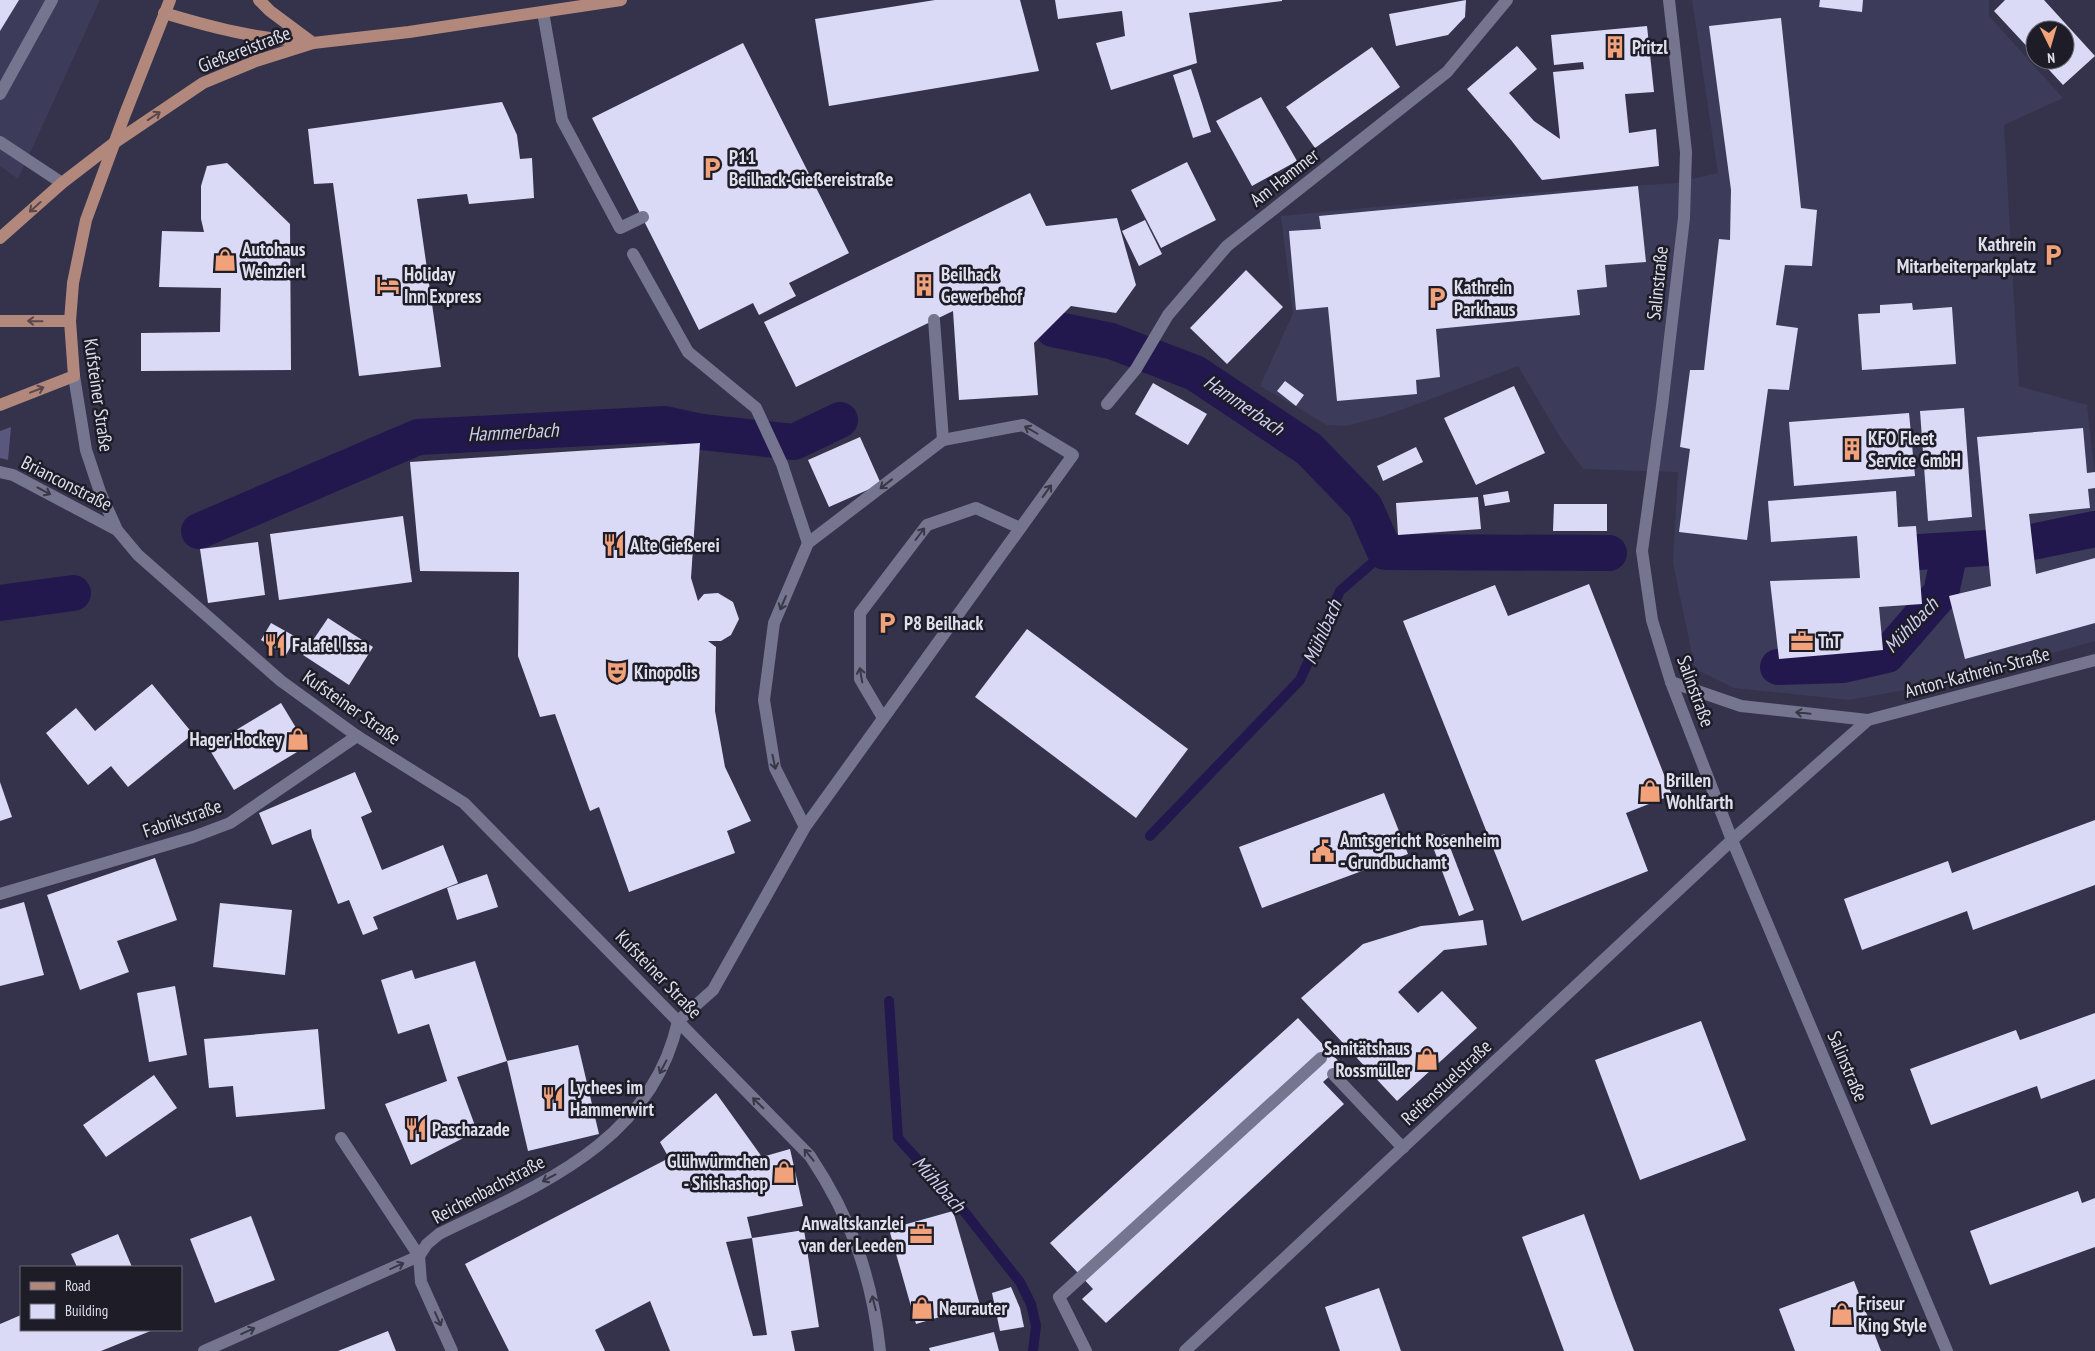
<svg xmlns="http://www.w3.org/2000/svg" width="2095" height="1351" font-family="'PT Sans Narrow',sans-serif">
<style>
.built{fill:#3c3b59}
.green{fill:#59577e}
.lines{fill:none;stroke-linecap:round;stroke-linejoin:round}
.stream{stroke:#22184e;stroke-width:10}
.canal{stroke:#22184e;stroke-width:36}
.building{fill:#dadaf6}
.minor{stroke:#757590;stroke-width:12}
.major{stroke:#b2887d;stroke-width:12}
.oneway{stroke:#594749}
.oneway2{stroke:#373746}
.labels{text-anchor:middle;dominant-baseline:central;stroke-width:5;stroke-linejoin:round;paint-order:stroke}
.poi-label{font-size:19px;font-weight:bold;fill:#dedeed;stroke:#1d1c27;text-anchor:start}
.street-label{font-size:19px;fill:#dedeed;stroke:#1d1c27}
.water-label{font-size:20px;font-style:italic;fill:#cecef2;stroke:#1d1c27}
</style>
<rect width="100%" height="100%" fill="#34334b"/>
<g class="built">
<polygon points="0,0 100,0 18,179 0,166"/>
<polygon points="1692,0 1989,0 1989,16 2063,98 2004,125 2019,386 2087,405 2095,475 2095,641 1944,683 1849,700 1734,688 1695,669 1673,563 1678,472 1583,469 1560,437 1518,366 1439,396 1381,417 1346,426 1327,425 1260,386 1293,313 1281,216 1502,195 1675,183 1718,173"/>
</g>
<polygon class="green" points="11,427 8,460 0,458 0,431"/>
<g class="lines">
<g class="stream">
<polyline points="1150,836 1300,680 1340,591 1385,552"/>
<polyline points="889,1001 898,1138 959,1205 1020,1282 1031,1304 1036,1326 1033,1351"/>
</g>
<g class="canal">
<polyline points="1053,329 1111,341 1195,373 1309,449 1365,507 1385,552 1609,553"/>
<polyline points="199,531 418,437 665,424 702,432 794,442 840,420"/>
<polyline points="2032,542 2095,529"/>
<polyline points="1919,552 1987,548"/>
<polyline points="0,603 73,593"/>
<polyline points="1778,667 1843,665 1887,655 1941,593 1950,551"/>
</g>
</g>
<g class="building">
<polygon points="0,0 19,0 0,31"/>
<polygon points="935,0 1020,0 1039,71 829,106 815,19"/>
<polygon points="1055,0 1282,0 1282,1 1189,13 1197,63 1111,90 1096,43 1125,36 1122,11 1058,19"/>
<polygon points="1466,0 1465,17 1448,35 1396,46 1389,14"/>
<polygon points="1820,0 1863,0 1862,12 1819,7"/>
<polygon points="2005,0 2044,0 2095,56 2063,85 2040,60 2065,60 2065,30 2035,30 2035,55 1994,11"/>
<polygon points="1781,18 1801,208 1817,210 1812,266 1785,265 1776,325 1798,328 1789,390 1768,389 1747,540 1679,532 1690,449 1680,447 1690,370 1704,370 1719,239 1730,240 1731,190 1709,26"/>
<polygon points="1647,26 1654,92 1625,94 1629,133 1656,129 1659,166 1542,180 1511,140 1467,89 1517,46 1537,69 1509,93 1534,121 1560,139 1553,72 1584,69 1583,62 1554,65 1551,35"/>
<polygon points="743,43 849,253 789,283 796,296 759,315 753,303 699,330 592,118"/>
<polygon points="1372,47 1400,87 1315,148 1286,107"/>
<polygon points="1191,69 1211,132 1193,138 1173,75"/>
<polygon points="1261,97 1297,161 1252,186 1216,121"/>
<polygon points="502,102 517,135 520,159 532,158 534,198 469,204 467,194 417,199 441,367 359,376 333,183 314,184 308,129"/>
<polygon points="1187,162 1216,220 1161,248 1131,190"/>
<polygon points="227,163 290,224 291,370 141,371 141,333 220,332 221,288 159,287 162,231 204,232 201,219 201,186 207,166"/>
<polygon points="1638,186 1646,262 1605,265 1607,287 1577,290 1580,315 1436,329 1440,377 1416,380 1417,394 1337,401 1328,307 1296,310 1289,231 1321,229 1319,216"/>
<polygon points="1030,193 1046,226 1117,218 1136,285 1116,313 1071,306 1034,343 1038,395 959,400 953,311 796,387 764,322"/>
<polygon points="1145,220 1162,254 1139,266 1122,231"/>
<polygon points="1246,270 1283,307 1227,364 1190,328"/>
<polygon points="1912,303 1913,310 1952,307 1956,364 1862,370 1858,314 1880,313 1880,305"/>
<polygon points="1285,381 1304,395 1296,406 1277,391"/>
<polygon points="1153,383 1207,414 1188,445 1135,414"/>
<polygon points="1514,386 1545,453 1476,485 1444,418"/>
<polygon points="1964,408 1972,517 1928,521 1920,411"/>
<polygon points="1909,413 1915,476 1794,486 1789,422"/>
<polygon points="2083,428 2087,473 2095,472 2095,488 2088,489 2090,508 2029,514 2036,574 2095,558 2095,623 1965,659 1949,596 1991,586 1977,437"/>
<polygon points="860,437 881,484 829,507 808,460"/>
<polygon points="700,443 691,578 698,601 704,594 718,593 733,602 739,619 731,635 721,641 708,641 716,647 715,711 725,767 751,821 727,831 735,853 629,892 599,807 590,811 555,714 540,717 518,656 519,572 420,571 410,462"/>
<polygon points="1416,447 1423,462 1383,481 1377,466"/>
<polygon points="1508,491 1510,502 1485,506 1483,495"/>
<polygon points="1896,491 1898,527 1916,526 1922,604 1879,607 1883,650 1779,659 1770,581 1860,578 1857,536 1771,542 1768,501"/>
<polygon points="1478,497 1481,529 1398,535 1396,503"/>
<polygon points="1554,504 1607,504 1607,531 1553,531"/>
<polygon points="403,516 412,582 279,600 270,534"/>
<polygon points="258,542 265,595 208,603 200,549"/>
<polygon points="1589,584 1672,795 1626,813 1648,871 1522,921 1403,621 1495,585 1508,616"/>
<polygon points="328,618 373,647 349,685 303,655"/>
<polygon points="271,623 296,637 286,655 261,640"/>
<polygon points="1027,629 1188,749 1136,818 975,697"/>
<polygon points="152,684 193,734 128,787 111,766 88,785 46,733 76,708 95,731"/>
<polygon points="281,703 307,746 234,790 208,747"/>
<polygon points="355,772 372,812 361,817 382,870 443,845 458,883 373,917 378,929 363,935 349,900 338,904 312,837 311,829 272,845 259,813"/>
<polygon points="0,782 12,817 0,821"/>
<polygon points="1384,793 1408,854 1262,908 1239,847"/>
<polygon points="2095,820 2095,885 1973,930 1967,911 1862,950 1844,899 1948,861 1952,873"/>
<polygon points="1445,834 1474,910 1459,916 1430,839"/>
<polygon points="155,858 177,920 117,941 129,972 80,990 47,895"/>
<polygon points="487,874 498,907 457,920 447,888"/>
<polygon points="24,902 44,975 0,986 0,909"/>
<polygon points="220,903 292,910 285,975 213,967"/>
<polygon points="1483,920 1487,945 1444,950 1398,992 1418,1013 1442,991 1477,1028 1397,1101 1301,998 1363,944 1421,926"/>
<polygon points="475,961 507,1061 457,1077 477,1131 411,1165 385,1104 447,1081 429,1024 398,1034 381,980 412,970 415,979"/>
<polygon points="175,986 187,1055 149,1062 137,993"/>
<polygon points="2095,1013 2095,1079 2041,1099 2037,1086 1931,1125 1910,1069 2016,1030 2020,1040"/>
<polygon points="1298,1018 1342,1065 1323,1082 1344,1104 1106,1323 1082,1299 1093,1289 1050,1243"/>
<polygon points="1701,1021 1746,1140 1640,1180 1595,1060"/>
<polygon points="318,1029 325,1109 236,1117 233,1086 209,1088 204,1039"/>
<polygon points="578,1045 599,1134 528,1151 507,1061"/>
<polygon points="154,1075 177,1108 106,1157 83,1125"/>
<polygon points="716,1093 762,1157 790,1149 803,1206 747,1217 752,1238 726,1242 753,1336 767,1335 752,1238 804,1230 819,1327 791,1331 795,1351 670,1351 650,1301 595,1330 605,1351 509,1351 465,1264 669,1158 660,1142"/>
<polygon points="2078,1191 2082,1203 2095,1198 2095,1247 1990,1285 1970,1231"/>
<polygon points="953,1211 980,1305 916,1324 889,1229"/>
<polygon points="1584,1214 1614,1298 1634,1351 1564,1351 1522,1237"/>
<polygon points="251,1216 275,1280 215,1303 190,1239"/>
<polygon points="118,1234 132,1267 77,1267 71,1254"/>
<polygon points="1854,1281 1881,1351 1795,1351 1779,1309"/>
<polygon points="1011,1287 1020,1308 1024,1327 1000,1331 992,1293"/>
<polygon points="1379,1288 1401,1351 1340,1351 1325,1307"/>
<polygon points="21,1315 21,1330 153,1330 101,1351 0,1351 0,1324"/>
<polygon points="388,1331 396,1351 338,1351"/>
<polygon points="994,1332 999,1351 930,1351 929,1348"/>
</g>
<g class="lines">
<g class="minor">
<polyline points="1669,0 1686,152 1684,218 1662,406 1642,551 1652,620 1671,682 1732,840 1947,1351"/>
<polyline points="543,12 562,120 620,228 643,217"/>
<polyline points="0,94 52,0"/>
<polyline points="0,142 62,183"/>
<polyline points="633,254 688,352 756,408 782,464 808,543"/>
<polyline points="934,320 943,440"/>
<path d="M74,376L86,450L100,492L117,530L138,555L281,681L357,736L464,803L810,1156C852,1219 872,1277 880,1351"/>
<polyline points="1107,404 1136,369 1168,315 1227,246 1447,72 1507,0"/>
<polyline points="0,472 13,475 117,530"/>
<polyline points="1671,682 1741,706 1868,720"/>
<polyline points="883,718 860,679 860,613 927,525 976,508 1020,528"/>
<polyline points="0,894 193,837 230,823 357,736"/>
<polyline points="678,1021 713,990 805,827 1073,455 1023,425 943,440 808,543 774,623 764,700 775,768 805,827"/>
<polyline points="1333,1074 1403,1148"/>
<polyline points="341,1138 419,1256 421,1282 452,1351"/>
<path d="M204,1351L419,1256L427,1244L439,1234C539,1185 652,1142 678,1021"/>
<polyline points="1086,1351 1059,1297 1321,1058"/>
<polyline points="1185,1351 1732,840 1868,720 2095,660"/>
</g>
<g class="major">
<polyline points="259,0 270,11 313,43"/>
<path d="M164,13C214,28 254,38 306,42"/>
<polyline points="0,238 62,183 114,143 203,83 256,61 313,43 409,32 621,0"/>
<polyline points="0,321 70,321"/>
<polyline points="0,405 74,376 70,321 73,283 86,220 125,114 170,0"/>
</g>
</g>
<defs><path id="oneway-shaft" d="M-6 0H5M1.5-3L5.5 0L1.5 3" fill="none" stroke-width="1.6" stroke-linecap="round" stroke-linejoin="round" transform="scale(1.25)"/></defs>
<g class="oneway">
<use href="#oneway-shaft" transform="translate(154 116) rotate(-34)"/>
<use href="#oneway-shaft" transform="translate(35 207) rotate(138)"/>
<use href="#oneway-shaft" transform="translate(35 321) rotate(-179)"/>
<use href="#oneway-shaft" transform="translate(37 390) rotate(-21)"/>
</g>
<g class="oneway2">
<use href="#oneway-shaft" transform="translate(1031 430) rotate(-150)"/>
<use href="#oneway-shaft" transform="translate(886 484) rotate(142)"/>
<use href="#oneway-shaft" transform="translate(44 491) rotate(28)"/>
<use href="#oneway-shaft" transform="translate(1047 491) rotate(-54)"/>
<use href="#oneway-shaft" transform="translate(920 534) rotate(-53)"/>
<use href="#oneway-shaft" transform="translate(783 603) rotate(113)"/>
<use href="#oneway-shaft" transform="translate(861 675) rotate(-100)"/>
<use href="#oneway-shaft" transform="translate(1803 713) rotate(-174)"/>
<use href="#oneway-shaft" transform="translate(774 762) rotate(78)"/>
<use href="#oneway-shaft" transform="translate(663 1067) rotate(118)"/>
<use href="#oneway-shaft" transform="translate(758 1103) rotate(-136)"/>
<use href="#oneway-shaft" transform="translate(809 1155) rotate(-129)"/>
<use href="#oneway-shaft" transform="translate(549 1178) rotate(152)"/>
<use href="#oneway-shaft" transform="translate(397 1266) rotate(-24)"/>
<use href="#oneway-shaft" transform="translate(874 1303) rotate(-104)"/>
<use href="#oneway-shaft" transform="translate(438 1319) rotate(66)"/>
<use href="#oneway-shaft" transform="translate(248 1331) rotate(-24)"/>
</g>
<defs>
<symbol id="building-bare" viewBox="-9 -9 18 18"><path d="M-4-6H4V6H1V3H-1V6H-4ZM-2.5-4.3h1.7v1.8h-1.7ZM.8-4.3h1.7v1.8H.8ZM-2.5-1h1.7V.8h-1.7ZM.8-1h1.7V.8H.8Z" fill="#f1a27b" stroke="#1d1c27" stroke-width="2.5" paint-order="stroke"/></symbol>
<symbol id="parking-bare" viewBox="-9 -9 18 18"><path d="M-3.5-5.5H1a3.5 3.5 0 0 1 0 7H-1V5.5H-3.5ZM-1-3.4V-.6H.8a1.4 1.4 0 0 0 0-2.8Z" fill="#f1a27b" stroke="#1d1c27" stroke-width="2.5" paint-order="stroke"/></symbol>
<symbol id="shop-bare" viewBox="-9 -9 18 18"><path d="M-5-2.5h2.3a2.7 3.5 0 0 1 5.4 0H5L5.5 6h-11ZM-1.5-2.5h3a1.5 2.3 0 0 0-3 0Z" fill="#f1a27b" stroke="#1d1c27" stroke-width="2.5" paint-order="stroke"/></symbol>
<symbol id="hotel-bare" viewBox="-9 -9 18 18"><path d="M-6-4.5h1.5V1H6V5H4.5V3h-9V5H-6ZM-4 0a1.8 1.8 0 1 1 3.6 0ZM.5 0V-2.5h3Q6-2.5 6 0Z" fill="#f1a27b" stroke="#1d1c27" stroke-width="2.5" paint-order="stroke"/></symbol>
<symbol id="restaurant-bare" viewBox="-9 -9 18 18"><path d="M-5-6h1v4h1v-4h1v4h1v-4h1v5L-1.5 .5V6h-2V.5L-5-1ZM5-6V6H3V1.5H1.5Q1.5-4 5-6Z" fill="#f1a27b" stroke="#1d1c27" stroke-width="2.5" paint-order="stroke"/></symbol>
<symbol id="office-bare" viewBox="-9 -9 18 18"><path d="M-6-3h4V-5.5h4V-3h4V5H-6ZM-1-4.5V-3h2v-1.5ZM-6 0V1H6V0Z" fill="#f1a27b" stroke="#1d1c27" stroke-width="2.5" paint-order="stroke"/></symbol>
<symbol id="theatre-bare" viewBox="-9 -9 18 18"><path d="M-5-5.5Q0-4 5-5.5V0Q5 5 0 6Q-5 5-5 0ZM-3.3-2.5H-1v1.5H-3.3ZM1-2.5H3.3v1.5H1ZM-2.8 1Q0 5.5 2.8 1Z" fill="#f1a27b" stroke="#1d1c27" stroke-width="2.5" paint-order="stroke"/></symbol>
<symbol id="civic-bare" viewBox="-9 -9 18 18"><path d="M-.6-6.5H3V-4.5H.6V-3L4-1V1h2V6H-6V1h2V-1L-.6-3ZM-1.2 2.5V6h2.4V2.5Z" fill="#f1a27b" stroke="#1d1c27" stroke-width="2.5" paint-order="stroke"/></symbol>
</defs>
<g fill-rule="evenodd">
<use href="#building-bare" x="1599" y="31" width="32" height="32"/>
<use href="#parking-bare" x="696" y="152" width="32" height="32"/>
<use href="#parking-bare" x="2037" y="239" width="32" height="32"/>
<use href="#shop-bare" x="209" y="244" width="32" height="32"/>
<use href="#hotel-bare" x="372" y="269" width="32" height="32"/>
<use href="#building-bare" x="908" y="269" width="32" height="32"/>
<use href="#parking-bare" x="1421" y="282" width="32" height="32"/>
<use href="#building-bare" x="1836" y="433" width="32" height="32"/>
<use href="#restaurant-bare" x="598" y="529" width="32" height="32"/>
<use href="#parking-bare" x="871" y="607" width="32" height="32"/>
<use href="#office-bare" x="1786" y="625" width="32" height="32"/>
<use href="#restaurant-bare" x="259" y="629" width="32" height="32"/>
<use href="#theatre-bare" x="601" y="656" width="32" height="32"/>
<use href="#shop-bare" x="282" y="723" width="32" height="32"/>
<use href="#shop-bare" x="1634" y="775" width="32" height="32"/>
<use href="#civic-bare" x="1307" y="835" width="32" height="32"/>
<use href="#shop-bare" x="1411" y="1043" width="32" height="32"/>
<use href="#restaurant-bare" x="537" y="1082" width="32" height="32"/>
<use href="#restaurant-bare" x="400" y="1113" width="32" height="32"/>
<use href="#shop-bare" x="768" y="1156" width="32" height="32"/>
<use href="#office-bare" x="905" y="1218" width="32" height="32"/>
<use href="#shop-bare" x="906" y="1292" width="32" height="32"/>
<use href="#shop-bare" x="1826" y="1298" width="32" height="32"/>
</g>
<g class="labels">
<g class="poi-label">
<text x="1632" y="47">Pritzl</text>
<text x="729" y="157">P11<tspan x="729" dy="22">Beilhack-Gießereistraße</tspan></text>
<text x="2036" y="244" text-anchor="end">Kathrein<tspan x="2036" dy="22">Mitarbeiterparkplatz</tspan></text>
<text x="242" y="249">Autohaus<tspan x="242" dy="22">Weinzierl</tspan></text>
<text x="404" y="274">Holiday<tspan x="404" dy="22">Inn Express</tspan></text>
<text x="941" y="274">Beilhack<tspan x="941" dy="22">Gewerbehof</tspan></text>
<text x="1454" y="287">Kathrein<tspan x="1454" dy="22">Parkhaus</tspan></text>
<text x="1868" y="438">KFO Fleet<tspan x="1868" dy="22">Service GmbH</tspan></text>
<text x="630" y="545">Alte Gießerei</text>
<text x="904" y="623">P8 Beilhack</text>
<text x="1818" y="641">TnT</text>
<text x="292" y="645">Falafel Issa</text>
<text x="634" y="672">Kinopolis</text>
<text x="282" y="739" text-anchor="end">Hager Hockey</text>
<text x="1666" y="780">Brillen<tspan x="1666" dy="22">Wohlfarth</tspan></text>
<text x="1340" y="840">Amtsgericht Rosenheim<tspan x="1340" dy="22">- Grundbuchamt</tspan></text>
<text x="1410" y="1048" text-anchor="end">Sanitätshaus<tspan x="1410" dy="22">Rossmüller</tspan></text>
<text x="570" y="1087">Lychees im<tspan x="570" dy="22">Hammerwirt</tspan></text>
<text x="432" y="1129">Paschazade</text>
<text x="768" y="1161" text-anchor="end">Glühwürmchen<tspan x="768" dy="22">- Shishashop</tspan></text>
<text x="904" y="1223" text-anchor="end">Anwaltskanzlei<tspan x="904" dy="22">van der Leeden</tspan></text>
<text x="1858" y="1303">Friseur<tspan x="1858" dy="22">King Style</tspan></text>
<text x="939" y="1308">Neurauter</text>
</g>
<g class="street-label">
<text transform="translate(244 49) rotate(-21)">Gießereistraße</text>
<text transform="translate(1284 177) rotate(-38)">Am Hammer</text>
<text transform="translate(1657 283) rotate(-84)">Salinstraße</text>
<text transform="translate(99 395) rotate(82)">Kufsteiner Straße</text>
<text transform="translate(67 483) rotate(27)">Brianconstraße</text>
<text transform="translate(1977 672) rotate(-15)">Anton-Kathrein-Straße</text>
<text transform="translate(1696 691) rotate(70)">Salinstraße</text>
<text transform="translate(352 707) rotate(35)">Kufsteiner Straße</text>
<text transform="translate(182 818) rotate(-19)">Fabrikstraße</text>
<text transform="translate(659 974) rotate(46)">Kufsteiner Straße</text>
<text transform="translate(1848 1066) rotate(67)">Salinstraße</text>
<text transform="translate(1446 1082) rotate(-43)">Reifenstuelstraße</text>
<text transform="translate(488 1189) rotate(-28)">Reichenbachstraße</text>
</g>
<g class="water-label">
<text transform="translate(1244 405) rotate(34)">Hammerbach</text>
<text transform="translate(513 432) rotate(-3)">Hammerbach</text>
<text transform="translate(1911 625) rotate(-46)">Mühlbach</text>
<text transform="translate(1322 632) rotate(-66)">Mühlbach</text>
<text transform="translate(939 1184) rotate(48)">Mühlbach</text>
</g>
</g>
<rect x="20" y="1266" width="162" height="65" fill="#1d1c27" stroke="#6a6a76"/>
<rect x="30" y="1282" width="25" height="8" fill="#b2887d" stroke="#6a6a76"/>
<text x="65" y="1291" font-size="15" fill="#dedeed">Road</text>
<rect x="30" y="1304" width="25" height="15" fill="#dadaf6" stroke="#6a6a76"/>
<text x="65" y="1316" font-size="15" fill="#dedeed">Building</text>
<g transform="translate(2050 45) rotate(175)"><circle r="24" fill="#1d1c27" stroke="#6a6a76"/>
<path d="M0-4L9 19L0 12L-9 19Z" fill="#f1a27b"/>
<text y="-8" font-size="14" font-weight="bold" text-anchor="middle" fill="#dedeed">N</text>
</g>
</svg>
